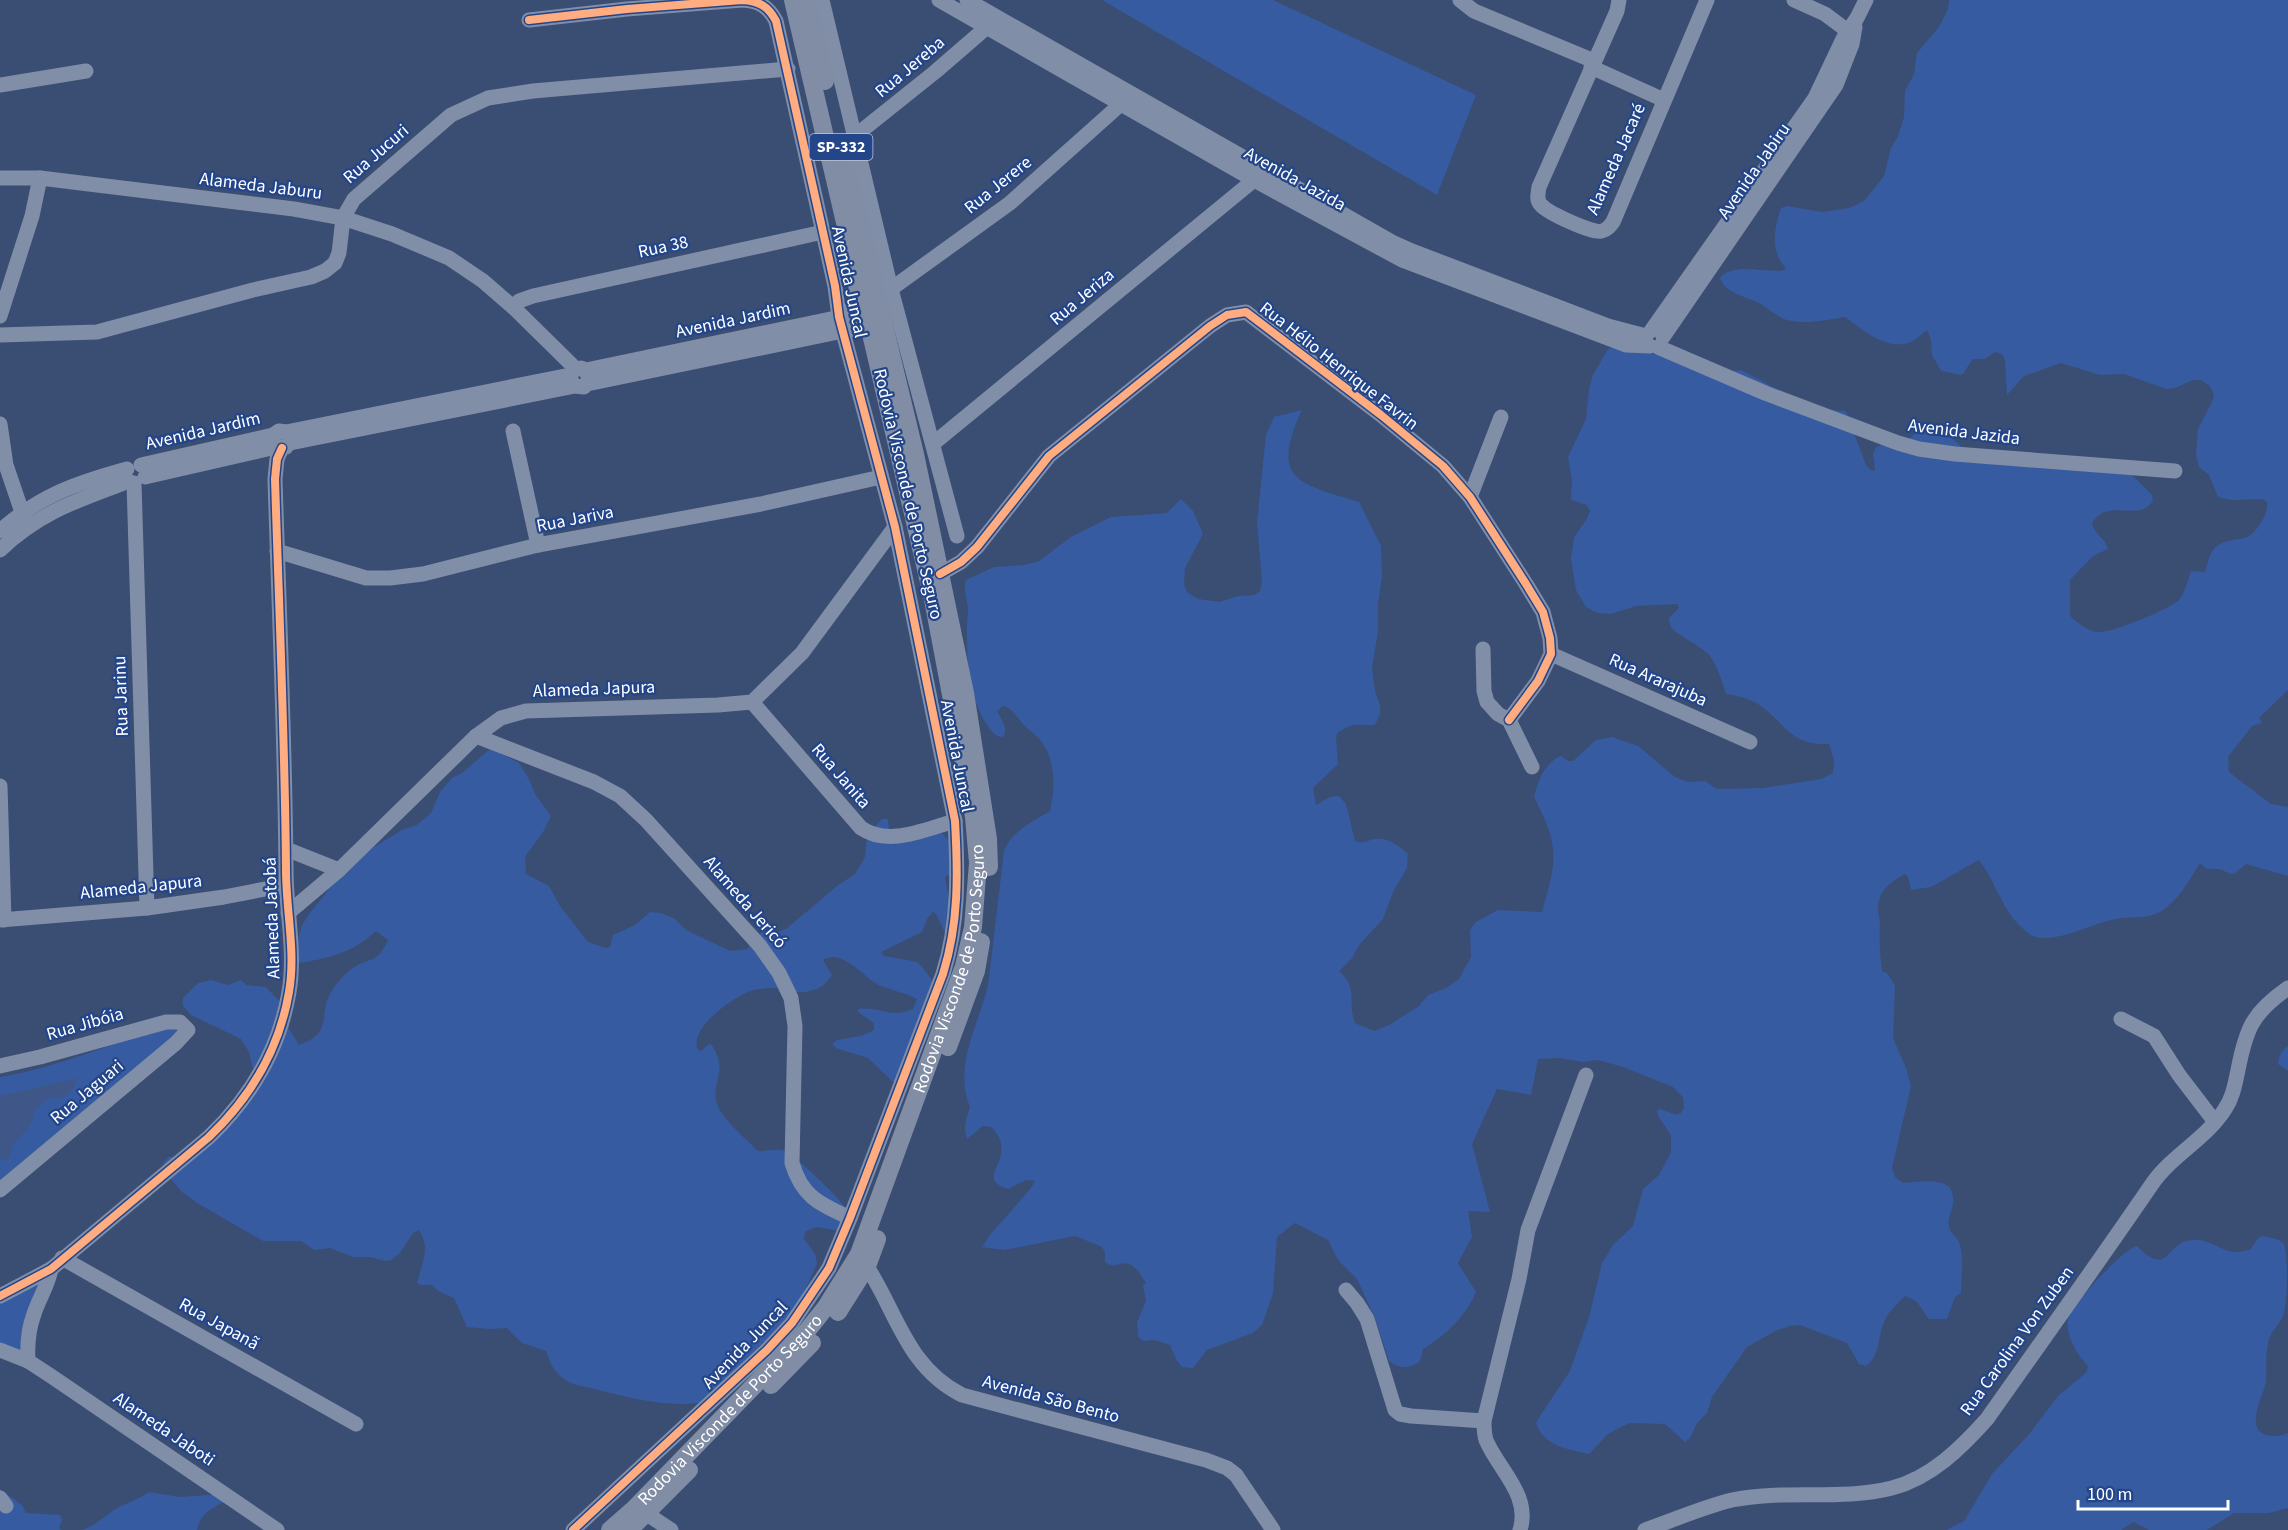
<svg xmlns="http://www.w3.org/2000/svg" width="2288" height="1530" font-family="'Source Sans 3',sans-serif">
<style>
.green{fill:#375ba0}
.water{fill:#3f5788}
.lines{fill:none;stroke-linecap:round;stroke-linejoin:round}
.minor{stroke:#818ea7;stroke-width:15}
.major{stroke:#808da5;stroke-width:18}
.cycleway-casing{stroke:#23458a;stroke-width:11}
.cycleway{stroke:#ffac80;stroke-width:8}
.labels{text-anchor:middle;dominant-baseline:central;stroke-width:4.5;stroke-linejoin:round;paint-order:stroke}
.shield{fill:#23458a;stroke:#bdc7dc;stroke-width:1.5}
.shield-label{font-size:16px;font-weight:bold;fill:#fff}
.street-label{font-size:18px;fill:#fff;stroke:#23458a}
</style>
<rect width="100%" height="100%" fill="#3a4d73"/>
<g class="green">
<polygon points="1102,0 1273,0 1476,95 1437,195"/>
<path d="M1949,0H2288V690L2259,718L2262,723L2252,726L2228,757L2229,772L2271,804L2288,807V876L2246,864L2235,873L2231,874L2219,869H2207L2200,863C2189,881 2179,900 2160,912C2148,918 2137,917 2124,918C2097,920 2071,938 2044,938C2038,938 2031,936 2027,932C2002,913 1997,883 1979,860L1931,887L1911,890L1908,877L1905,874C1890,882 1878,891 1878,910C1878,914 1880,919 1880,924C1879,940 1880,955 1882,971L1888,974L1895,986L1893,1038L1906,1068L1911,1086L1892,1168L1895,1177L1903,1183C1922,1182 1957,1174 1953,1204C1952,1211 1947,1219 1949,1226C1950,1233 1956,1236 1959,1242C1964,1254 1961,1279 1961,1293L1955,1297L1947,1319H1929L1916,1301L1905,1296C1898,1303 1888,1312 1884,1322C1878,1336 1880,1356 1866,1366L1859,1364L1847,1343L1800,1325L1790,1326L1777,1330L1747,1347L1712,1397L1707,1413L1697,1423L1690,1438L1685,1442L1665,1424L1629,1423L1608,1434L1589,1454C1570,1450 1541,1445 1536,1422L1570,1371L1589,1317L1602,1263L1613,1245L1633,1226L1643,1189L1659,1175L1671,1152V1135L1658,1116L1657,1110L1660,1109L1677,1115L1681,1113L1684,1108L1683,1097L1673,1087L1623,1067L1598,1060L1583,1062L1559,1058L1538,1059L1531,1095L1497,1089L1472,1144L1490,1212L1468,1211L1472,1237L1458,1263L1476,1292C1467,1315 1444,1337 1423,1349L1420,1361C1409,1369 1400,1369 1389,1361L1375,1318L1357,1279L1338,1260L1328,1240L1295,1223L1277,1237L1273,1293L1262,1325L1253,1333L1207,1350L1193,1368L1182,1367L1177,1361L1170,1345L1154,1340L1143,1341L1138,1336L1137,1322L1146,1301L1143,1285L1146,1283C1142,1277 1136,1266 1129,1264C1119,1261 1116,1270 1105,1262V1253L1102,1247L1075,1236L1004,1250L982,1247L990,1235L1031,1188L1035,1181L1026,1180L1008,1189C971,1178 1022,1157 991,1127L983,1126L967,1139C963,1127 966,1119 970,1107C953,1068 978,1025 988,986L1004,851C1012,831 1032,822 1050,811C1055,789 1056,760 1041,741C1037,735 1029,731 1024,725C1016,717 1014,709 1003,706L997,711C1001,719 1009,728 1003,737C994,737 991,730 986,723C970,698 967,665 967,637C966,627 968,618 968,608C967,598 963,590 966,580L994,567L1024,565L1039,561L1071,537L1111,517L1167,513L1181,499L1193,511L1203,534L1185,568L1184,584L1187,592L1198,599L1220,602L1238,596L1254,595L1260,591L1262,583L1257,522L1266,435L1274,417L1302,410C1269,481 1299,483 1359,502L1381,546L1382,576L1378,604V631L1372,668L1375,691L1380,706V714L1375,725H1352L1338,732L1336,737L1338,764L1313,788L1316,805L1330,797L1339,796L1346,804L1355,841C1363,844 1366,841 1374,839C1386,836 1400,846 1408,854L1407,868L1393,892L1383,919L1360,944L1352,958L1339,971C1359,988 1347,1001 1355,1023L1374,1031L1389,1025L1419,1006L1428,995L1446,988L1459,979L1471,957L1470,930L1476,922L1498,910L1542,912C1557,859 1560,847 1534,797C1537,782 1546,761 1561,756L1568,761H1573L1596,740L1612,737L1638,746L1675,777L1688,782L1705,781L1717,789L1763,788L1821,779L1833,773L1834,760L1829,744C1789,746 1785,722 1758,704C1748,698 1738,696 1726,694C1722,681 1718,667 1709,655C1700,645 1675,634 1671,627C1670,626 1669,619 1669,618L1679,608L1677,604L1636,606L1611,614L1598,613L1586,607L1576,590L1571,559L1574,537L1586,520L1590,511L1587,505L1571,500L1572,481L1568,457L1586,419L1589,389L1593,375L1608,349L1614,347L1661,355L1716,373L1741,370L1815,409L1846,411L1866,465L1872,471L1875,470L1873,454L1876,447C1898,439 1907,448 1921,425L1943,431L1963,448L2132,475L2152,495L2153,500C2140,524 2108,496 2092,523C2094,535 2106,538 2108,549L2093,556L2070,580V616C2077,622 2088,632 2098,632C2112,633 2167,610 2178,601C2184,596 2188,580 2191,571L2205,572C2208,563 2209,552 2217,546C2227,538 2240,541 2249,536C2258,530 2269,513 2267,502L2263,499L2232,500L2218,497L2209,475L2199,467L2196,455L2198,429L2212,402L2214,395L2210,386L2201,380H2193L2175,388L2166,389L2124,374L2100,375L2061,363L2024,376L2007,395L2005,360L2002,354L1995,352L1985,359H1973L1962,375L1941,371L1932,355L1931,340L1927,330C1922,334 1915,341 1908,343C1885,350 1862,329 1845,317C1826,320 1806,325 1787,320C1777,317 1768,308 1759,303C1745,296 1726,294 1720,278C1734,261 1766,274 1785,270V267C1770,250 1774,228 1781,208L1787,206L1822,212L1849,208L1864,201L1884,176L1891,148L1898,136L1904,117L1905,91L1914,74L1917,53L1939,27L1948,9Z"/>
<path d="M491,748L519,763L530,781L535,794L551,816L543,832L525,857L526,874L549,886L560,906L588,942L606,948L610,947L613,935L635,925L650,912L661,913L675,919L686,930L730,951L747,949L764,929L771,934L786,929L837,886L855,874L865,857L867,835L882,819H888L889,831C909,830 943,820 951,847C953,856 951,867 952,876L947,875L945,878L952,913L948,929L944,931L936,914L933,912L928,917L922,932L881,952L884,956L918,962L933,981L902,1081L893,1082L868,1058L836,1048L832,1044L837,1040L861,1036L874,1030V1023L858,1012V1009C880,1006 891,1019 913,1009L917,999C906,993 894,991 881,986C864,979 844,948 823,960L832,975C823,987 820,989 805,992C795,994 784,987 773,988C766,988 756,989 750,991C732,998 688,1029 698,1050L701,1051L709,1044L712,1045C728,1071 713,1078 716,1100C719,1117 746,1139 758,1151C765,1151 775,1149 782,1150C795,1154 837,1196 846,1208L840,1231L816,1227L805,1232L804,1239L815,1254L817,1264L793,1317L709,1401C671,1409 635,1399 598,1390C588,1387 576,1386 567,1381C555,1374 550,1363 546,1351L522,1343L507,1328L490,1329L467,1327L454,1298L438,1291L432,1285H421L417,1283C422,1263 431,1249 419,1230L413,1233L400,1253L391,1260L385,1261L370,1257H353L330,1248L314,1250L301,1241H263L197,1203L182,1192L164,1171V1163L168,1157L191,1155L254,1074L249,1052L241,1039L191,1015L183,1006V998L198,983L211,980L228,985L241,980L246,985L266,987L280,1002L283,1019L299,1045C336,1032 316,1013 333,989C338,981 345,973 353,968C372,956 377,964 388,940L376,931C352,953 332,957 301,963L297,961C294,909 325,910 339,868L402,830L417,825L431,813L440,792L452,778L462,773Z"/>
<path d="M171,1023L183,1033L0,1187V1077C59,1067 115,1043 171,1023Z"/>
<path d="M2288,1046V1071L2278,1064C2279,1055 2281,1051 2288,1046Z"/>
<path d="M2262,1236C2269,1237 2278,1238 2284,1244C2288,1253 2288,1304 2283,1316C2280,1324 2271,1331 2269,1340C2265,1352 2267,1368 2266,1381C2264,1396 2244,1428 2266,1435C2273,1437 2281,1436 2288,1433V1508L2269,1513H2234L2207,1530H2150L2133,1522L2121,1530H1946L1964,1521L1992,1474L2030,1433L2058,1396L2087,1372L2088,1366C2077,1355 2063,1332 2069,1316C2075,1302 2123,1249 2137,1246C2170,1279 2165,1242 2192,1240C2210,1238 2220,1252 2237,1252C2241,1252 2247,1250 2251,1249L2258,1238Z"/>
<polygon points="39,1282 22,1350 19,1351 0,1343 0,1299"/>
<polygon points="0,1489 22,1505 26,1513 60,1515 62,1520 59,1528 62,1530 0,1530"/>
<path d="M149,1492L180,1497L221,1494L224,1502C210,1509 200,1514 197,1530H80C93,1528 103,1517 114,1510C127,1502 136,1501 149,1492Z"/>
</g>
<path class="water" d="M78,1078L72,1090L60,1099L49,1097L34,1112C32,1132 20,1132 12,1147C10,1153 11,1156 6,1161L0,1158V1096Z"/>
<g class="lines">
<g class="minor">
<polyline points="822,0 891,289 957,536"/>
<polyline points="939,0 1254,180 1402,260 1626,345 1650,346"/>
<polyline points="967,0 1392,242 1412,251 1608,326 1646,336"/>
<polyline points="1460,0 1474,11 1594,61"/>
<path d="M1619,0L1617,11L1539,187C1538,194 1536,200 1541,205C1548,213 1593,234 1602,231C1607,230 1610,226 1613,222L1707,0"/>
<polyline points="1794,0 1825,14 1849,32 1853,33"/>
<path d="M529,20L627,9L742,0C759,1 768,6 776,21L835,286L839,317L895,527L955,821C958,873 959,923 943,974L850,1218L829,1268L792,1323L767,1350L573,1530"/>
<polyline points="1591,67 1664,100"/>
<polyline points="0,85 86,71"/>
<polyline points="855,136 935,72 987,27"/>
<polyline points="0,178 40,178 294,209 343,218 392,234 449,258 483,281 513,307 576,369"/>
<polyline points="891,289 1010,203 1122,103"/>
<polyline points="513,307 519,301 533,296 823,232"/>
<polyline points="0,316 32,216 40,178"/>
<polyline points="1651,331 1815,98 1843,39 1857,18 1866,0"/>
<polyline points="0,335 97,332 253,290 311,277 325,271 335,263 339,253 343,218 354,199 451,115 488,98 533,91 788,69"/>
<polyline points="1663,337 1836,85 1852,44 1855,27"/>
<polyline points="1658,347 1765,393 1898,443 1919,449 1955,454 2175,471"/>
<polyline points="586,370 845,316 855,305 856,285"/>
<polyline points="587,384 843,331 861,329 868,326"/>
<polyline points="0,424 6,465 25,521"/>
<polyline points="513,431 538,545"/>
<polyline points="286,432 570,375"/>
<polyline points="290,443 575,386 584,387 589,380 586,370 581,368 572,371 570,379 575,386"/>
<polyline points="934,443 1254,180"/>
<polyline points="141,465 273,435"/>
<polyline points="145,477 276,447 286,447 291,439 286,432 279,431 273,435 274,443 276,447"/>
<polyline points="134,483 147,908"/>
<polyline points="1470,497 1501,417"/>
<path d="M0,531C39,496 76,483 127,469"/>
<path d="M0,550C41,511 79,500 129,481"/>
<polyline points="277,551 366,578 390,578 423,574 538,545 761,504 881,477"/>
<polyline points="940,574 961,562 977,547 1049,456 1210,326 1227,315 1246,312 1381,415 1443,466 1470,497 1526,584 1543,612 1550,638 1551,654 1538,681 1509,720"/>
<polyline points="1483,649 1484,691 1487,702 1498,714 1509,720 1532,767"/>
<polyline points="1551,654 1750,742"/>
<path d="M752,702L861,828C889,847 925,829 955,821"/>
<path d="M476,736L594,782L620,796L646,820L760,946L779,973L791,998L795,1026L792,1163C802,1197 820,1204 850,1218"/>
<polyline points="0,786 4,920"/>
<polyline points="286,849 339,870"/>
<polyline points="288,913 339,870 476,736 501,718 526,711 718,705 752,702 802,653 895,527"/>
<polyline points="0,920 147,908 224,897 286,885"/>
<polyline points="2121,1019 2154,1036 2179,1075 2215,1122"/>
<polyline points="0,1066 40,1057 166,1022 180,1022 188,1030 176,1043 0,1190"/>
<polyline points="62,1258 356,1424"/>
<path d="M862,1259C896,1307 904,1366 962,1395L1206,1460L1227,1468L1236,1475L1273,1530"/>
<polyline points="1346,1290 1357,1303 1367,1319 1395,1410 1400,1414 1411,1416 1484,1421"/>
<path d="M0,1296L51,1269L209,1137C251,1097 279,1051 289,992C296,952 286,911 286,870C285,740 279,609 275,479L277,459L282,448"/>
<polyline points="0,1350 28,1361 51,1376 277,1530"/>
<path d="M28,1361C27,1344 28,1330 34,1314C39,1298 48,1286 51,1269"/>
<polyline points="0,1498 6,1506"/>
<polyline points="647,1514 671,1530"/>
<path d="M1520,1530C1531,1495 1498,1469 1486,1440C1484,1434 1484,1427 1484,1421L1519,1279L1528,1230L1586,1075"/>
<path d="M1645,1530C1674,1520 1703,1507 1732,1500C1784,1489 1841,1501 1892,1488C1931,1478 1961,1448 1987,1419C2042,1341 2098,1263 2152,1184C2172,1155 2206,1139 2225,1109C2233,1097 2235,1084 2238,1070C2246,1029 2252,1013 2288,988"/>
</g>
<g class="major">
<polyline points="806,0 825,81"/>
<polyline points="842,151 915,454 965,693 988,839 989,867"/>
<polyline points="948,1047 976,971 981,942"/>
<polyline points="838,1312 867,1266 877,1239"/>
<polyline points="771,1385 812,1343"/>
<path id="s1" d="M610,1530L634,1509L806,1332L826,1307L859,1254L964,966L973,927L978,863L974,817L933,599L793,0"/>
<polyline points="629,1530 689,1470"/>
</g>
<defs>
<g id="cycleway">
<path d="M529,20L627,9L742,0C759,1 768,6 776,21L835,286L839,317L895,527L955,821C958,873 959,923 943,974L850,1218L829,1268L792,1323L767,1350L573,1530"/>
<polyline points="940,574 961,562 977,547 1049,456 1210,326 1227,315 1246,312 1381,415 1443,466 1470,497 1526,584 1543,612 1550,638 1551,654 1538,681 1509,720"/>
<path d="M0,1296L51,1269L209,1137C251,1097 279,1051 289,992C296,952 286,911 286,870C285,740 279,609 275,479L277,459L282,448"/>
</g>
</defs>
<use href="#cycleway" class="cycleway-casing"/>
<use href="#cycleway" class="cycleway"/>
</g>
<g class="labels">
<rect class="shield" x="809.5" y="134" width="63" height="26" rx="4.5"/>
<g class="shield-label">
<text x="841" y="147">SP-332</text>
</g>
<g class="street-label">
<text transform="translate(910 67) rotate(-40)">Rua Jereba</text>
<text transform="translate(376 154) rotate(-41)">Rua Jucuri</text>
<text transform="translate(1616 159) rotate(-66)">Alameda Jacaré</text>
<text transform="translate(1754 171) rotate(-55)">Avenida Jabiru</text>
<text transform="translate(1295 179) rotate(29)">Avenida Jazida</text>
<text transform="translate(998 185) rotate(-39)">Rua Jerere</text>
<text transform="translate(261 186) rotate(7)">Alameda Jaburu</text>
<text transform="translate(663 247) rotate(-12)">Rua 38</text>
<text transform="translate(849 282) rotate(78)">Avenida Juncal</text>
<text transform="translate(1082 297) rotate(-40)">Rua Jeriza</text>
<text transform="translate(733 320) rotate(-12)">Avenida Jardim</text>
<text transform="translate(1339 366) rotate(38)">Rua Hélio Henrique Favrin</text>
<text transform="translate(203 431) rotate(-13)">Avenida Jardim</text>
<text transform="translate(1964 432) rotate(7)">Avenida Jazida</text>
<text transform="translate(908 494) rotate(77)">Rodovia Visconde de Porto Seguro</text>
<text transform="translate(575 519) rotate(-11)">Rua Jariva</text>
<text transform="translate(1658 680) rotate(24)">Rua Ararajuba</text>
<text transform="translate(594 689) rotate(-2)">Alameda Japura</text>
<text transform="translate(121 696) rotate(-92)">Rua Jarinu</text>
<text transform="translate(957 756) rotate(79)">Avenida Juncal</text>
<text transform="translate(841 776) rotate(49)">Rua Janita</text>
<text transform="translate(141 887) rotate(-6)">Alameda Japura</text>
<text transform="translate(745 902) rotate(49)">Alameda Jericó</text>
<text transform="translate(272 918) rotate(-92)">Alameda Jatobá</text>
<text stroke="none"><textPath href="#s1" startOffset="674">Rodovia Visconde de Porto Seguro</textPath></text>
<text transform="translate(85 1024) rotate(-16)">Rua Jibóia</text>
<text transform="translate(87 1092) rotate(-40)">Rua Jaguari</text>
<text transform="translate(219 1324) rotate(29)">Rua Japanã</text>
<text transform="translate(2017 1341) rotate(-54)">Rua Carolina Von Zuben</text>
<text transform="translate(745 1345) rotate(-46)">Avenida Juncal</text>
<text transform="translate(1051 1399) rotate(15)">Avenida São Bento</text>
<text stroke="none"><textPath href="#s1" startOffset="170">Rodovia Visconde de Porto Seguro</textPath></text>
<text transform="translate(164 1429) rotate(34)">Alameda Jaboti</text>
</g>
</g>
<path d="M2078 1500v9h150v-9" fill="none" stroke="#ffffff" stroke-width="3"/>
<text x="2087" y="1500" font-size="18" fill="#ffffff" stroke="#23458a" stroke-width="4.5" paint-order="stroke">100 m</text>
</svg>
